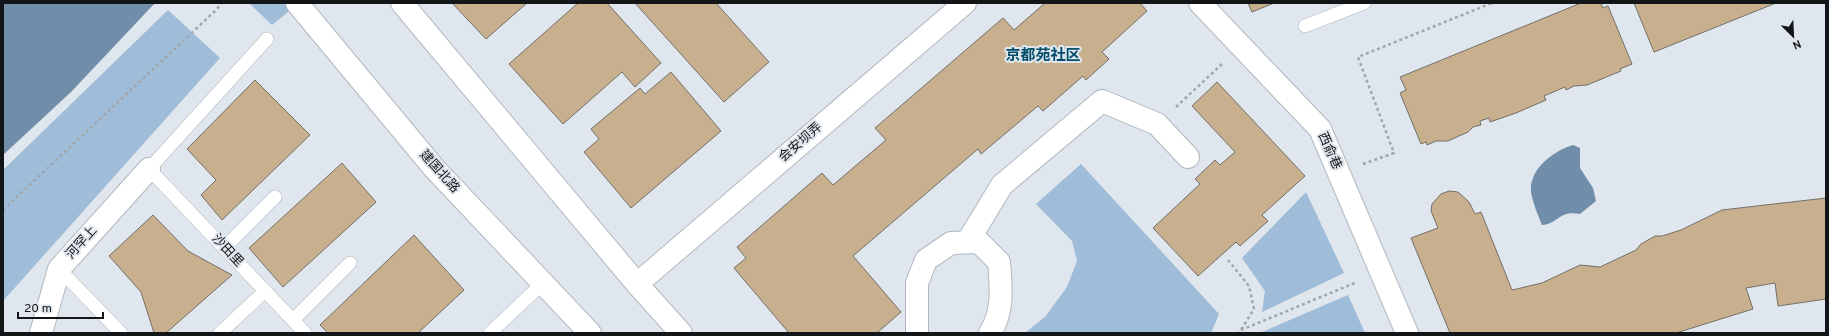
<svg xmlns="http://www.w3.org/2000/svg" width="1829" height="336" font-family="Overpass,'Noto Sans SC',sans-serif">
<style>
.green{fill:#9fbcd8}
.water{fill:#708ea9}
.building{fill:#c8b08f;stroke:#746f68}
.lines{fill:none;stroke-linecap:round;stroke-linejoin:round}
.lane-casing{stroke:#b1b8bf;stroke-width:14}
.street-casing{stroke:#b1b8bf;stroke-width:24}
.secondary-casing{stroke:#b1b8bf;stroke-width:24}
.path{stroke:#a0a6ac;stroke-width:2.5;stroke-dasharray:3 3;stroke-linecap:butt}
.lane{stroke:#fff;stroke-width:13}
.street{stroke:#fff;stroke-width:22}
.secondary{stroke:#fff;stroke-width:22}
.labels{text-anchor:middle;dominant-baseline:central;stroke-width:4;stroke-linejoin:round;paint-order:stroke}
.street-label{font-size:13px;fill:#131618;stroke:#dfe6ed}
.quarter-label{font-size:15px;font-weight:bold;fill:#004c69;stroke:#dfe6ed}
</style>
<rect width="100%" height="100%" fill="#dfe6ed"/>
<g class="green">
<polygon points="249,3 299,3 272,25"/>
<polygon points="168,10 220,58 3,301 3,170"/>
<polygon points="1081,164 1219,314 1211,333 1025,333 1045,317 1067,287 1077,261 1072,241 1036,204"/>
<polygon points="1306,192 1344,273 1262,312 1265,291 1242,258"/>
<polygon points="1348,295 1365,333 1261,333 1262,332"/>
</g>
<g class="water">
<polygon points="3,3 155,3 71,92 3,155"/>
<path d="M1573,145L1580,148V168L1593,188L1596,201L1580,214C1558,210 1559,224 1542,225C1538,215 1533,204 1531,192C1529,169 1553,151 1573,145Z"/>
</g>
<g class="building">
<polygon points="452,3 527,3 486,39"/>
<polygon points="578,3 607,3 661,63 635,87 622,72 563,124 509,64"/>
<polygon points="635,3 716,3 769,62 724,102"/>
<polygon points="1045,3 1140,3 1147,11 1102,52 1109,59 1086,80 1083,76 1043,111 1038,106 981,154 978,149 853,256 901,312 877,333 789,333 734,268 746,258 737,247 822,173 833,185 886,140 875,128 1003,18 1014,30"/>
<polygon points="1248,3 1274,3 1252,12"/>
<polygon points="1581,3 1601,3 1603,8 1608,6 1632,64 1620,69 1621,71 1587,85 1574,86 1566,90 1565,87 1544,96 1546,100 1516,113 1490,122 1489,118 1480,121 1481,125 1473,127 1468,132 1448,141 1436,141 1427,145 1426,142 1421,144 1400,93 1406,90 1400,77"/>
<polygon points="1634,3 1776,3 1654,52"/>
<polygon points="671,72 721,131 631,208 584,152 599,139 591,129 640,88 645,94"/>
<polygon points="255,80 310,135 222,220 201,195 216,180 187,149"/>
<polygon points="1217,82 1305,176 1262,215 1268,221 1240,246 1236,242 1198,276 1153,228 1200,184 1195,179 1215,160 1220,165 1235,152 1192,106"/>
<polygon points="342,163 376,202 283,287 249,248"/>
<polygon points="1449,191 1458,192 1469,202 1475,214 1481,212 1512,290 1542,283 1580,265 1600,267 1636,250 1641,244 1655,236 1662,236 1681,230 1722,210 1826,198 1826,299 1778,306 1775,283 1746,288 1753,309 1676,333 1450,333 1411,238 1438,228 1431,211 1432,204 1441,194"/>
<polygon points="153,215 188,251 232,275 166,333 154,333 141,292 109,256"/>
<polygon points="414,235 464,290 418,333 328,333 320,325"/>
</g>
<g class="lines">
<defs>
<g id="lane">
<polyline points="1305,26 1364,3"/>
<polyline points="267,39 149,169 305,333"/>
<polyline points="224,248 275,197"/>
<polyline points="59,269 121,333"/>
<polyline points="293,320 350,263"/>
<polyline points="220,333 265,291"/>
<polyline points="490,333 544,282"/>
</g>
<g id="street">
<polyline points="1200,3 1320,129 1407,333"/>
<polyline points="968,241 1002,185 1102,101 1157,124 1188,157"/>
<polyline points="637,284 965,3"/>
<polyline points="41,333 59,269 149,169"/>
<path d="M917,333V283L926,260L951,243L979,242L999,262C1001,286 1004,311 990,333"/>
</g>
<g id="secondary">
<polyline points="297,3 434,168 590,333"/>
<polyline points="402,3 637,284 681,333"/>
</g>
</defs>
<use href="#lane" class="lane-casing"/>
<use href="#street" class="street-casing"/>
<use href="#secondary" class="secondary-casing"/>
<g class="path">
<polyline points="1176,107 1222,64"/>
<polyline points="1363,164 1394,153 1358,57 1492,3"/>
<polyline points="3,210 215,11 222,3"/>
<polyline points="1228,260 1249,286 1254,309 1239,333"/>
<polyline points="1241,330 1357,282"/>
</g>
<use href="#lane" class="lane"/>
<use href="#street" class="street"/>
<use href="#secondary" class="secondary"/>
</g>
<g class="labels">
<g class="street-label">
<text transform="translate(801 143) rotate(-41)">会安坝弄</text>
<text transform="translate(1329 151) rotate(66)">西俞巷</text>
<text transform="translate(439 172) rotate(48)">建国北路</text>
<text transform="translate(82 243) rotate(-48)">河罕上</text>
<text transform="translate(227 251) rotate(47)">沙田里</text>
</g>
<g class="quarter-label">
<text x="1043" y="56">京都苑社区</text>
</g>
</g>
<rect width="1829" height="336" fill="none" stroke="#131618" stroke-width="8"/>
<g transform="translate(1793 36) rotate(156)" stroke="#dfe6ed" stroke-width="3" paint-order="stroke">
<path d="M0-3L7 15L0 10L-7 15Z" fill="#131618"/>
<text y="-6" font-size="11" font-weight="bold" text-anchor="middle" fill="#131618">N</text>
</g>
<path d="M18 312v6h85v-6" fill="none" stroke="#131618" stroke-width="2"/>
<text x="24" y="312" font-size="12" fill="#131618" stroke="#dfe6ed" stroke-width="3" paint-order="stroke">20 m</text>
</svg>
